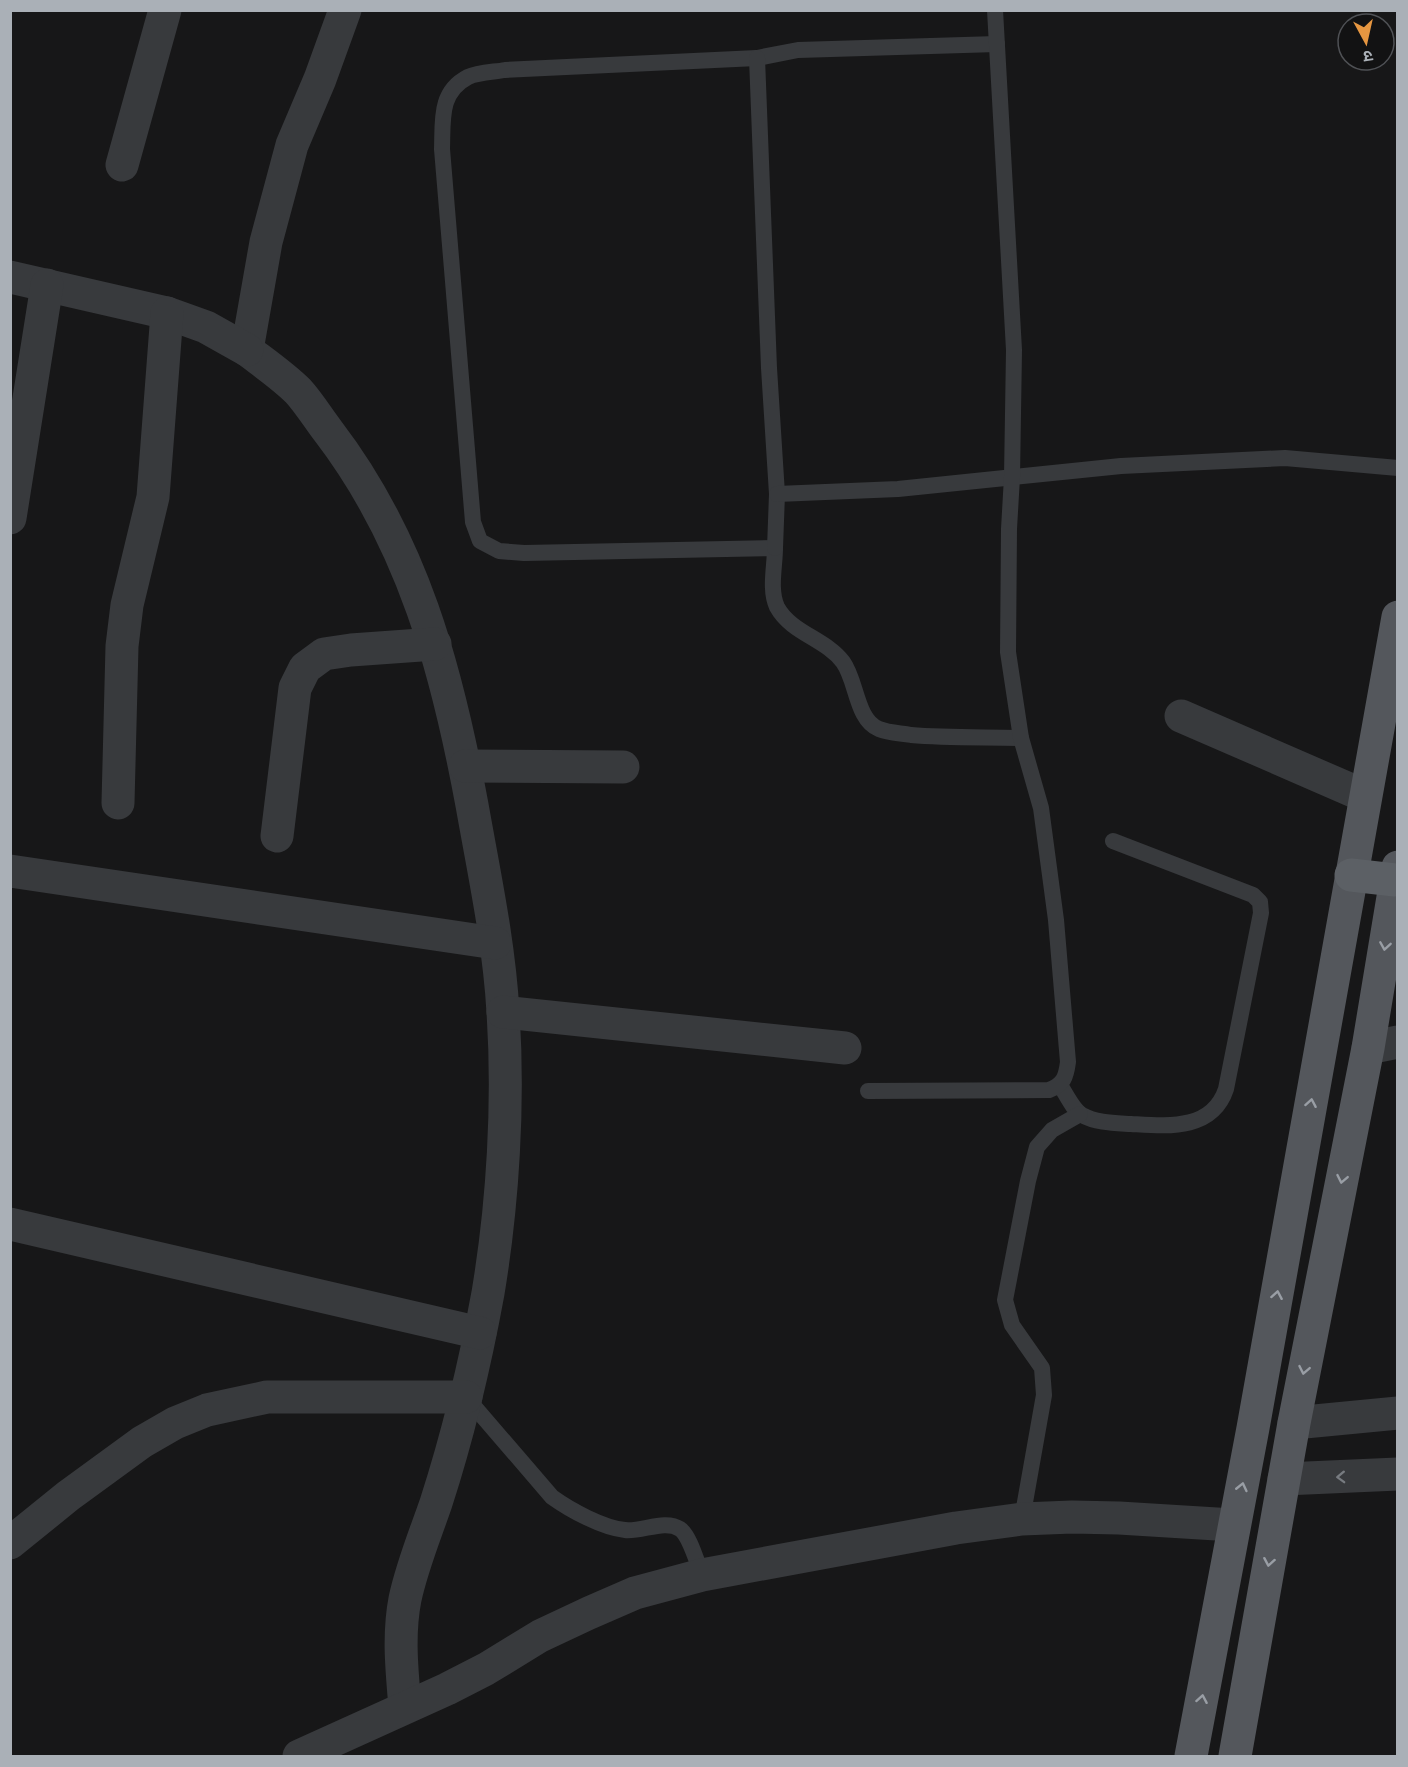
<svg xmlns="http://www.w3.org/2000/svg" width="1408" height="1767" font-family="'Open Sans','Noto Sans Devanagari',sans-serif">
<style>
.lines{fill:none;stroke-linecap:round;stroke-linejoin:round}
.service{stroke:#383a3d;stroke-width:16}
.minor{stroke:#383a3d;stroke-width:33}
.tertiary{stroke:#383a3d;stroke-width:33}
.primary{stroke:#54575c;stroke-width:33}
.trunk{stroke:#5c6065;stroke-width:33}
.oneway{stroke:#999ea5}
.oneway2{stroke:#777b80}
</style>
<rect width="100%" height="100%" fill="#171718"/>
<g class="lines">
<g class="service">
<path d="M997,44L798,50L757,58L505,70C494,72 478,72 468,77C439,92 443,120 442,149L473,522L480,541L499,551L524,553L775,548C775,566 769,590 777,607C791,633 826,639 843,662C857,681 856,720 879,729C889,733 900,733 911,735C947,738 984,737 1021,738"/>
<polyline points="757,58 769,368 777,494 775,548"/>
<polyline points="777,494 898,489 1121,466 1285,458 1398,468"/>
<path d="M1060,1085C1066,1094 1073,1110 1082,1115C1096,1123 1115,1123 1131,1124C1167,1126 1212,1131 1226,1089L1261,913L1260,902L1253,895L1113,841"/>
<path d="M868,1091L1049,1090C1064,1084 1066,1077 1068,1062L1056,920L1041,808L1021,738L1008,652L1009,529L1012,477L1014,350L995,10"/>
<path d="M466,1397L552,1497C570,1510 603,1528 625,1530C642,1532 665,1519 680,1529C690,1536 697,1563 702,1575"/>
<polyline points="1022,1519 1044,1395 1042,1368 1012,1325 1005,1300 1028,1181 1037,1147 1052,1130 1080,1114"/>
</g>
<g class="minor">
<path d="M345,10L320,79L292,145L266,242L247,350C264,363 283,376 298,391C309,403 318,418 328,431C413,542 447,670 472,805C484,873 499,942 503,1012C509,1103 503,1203 488,1293C475,1364 458,1435 436,1503C425,1535 412,1566 405,1599C398,1635 402,1672 405,1707"/>
<polyline points="122,165 165,10"/>
<polyline points="10,277 167,313 206,327 247,350"/>
<polyline points="10,518 47,285"/>
<polyline points="1181,716 1365,796"/>
<polyline points="465,766 623,767"/>
<polyline points="118,803 122,646 127,605 153,497 167,313"/>
<polyline points="277,836 295,688 305,668 324,654 351,650 435,644"/>
<polyline points="10,871 495,943"/>
<polyline points="503,1012 845,1048"/>
<polyline points="1368,1048 1398,1042"/>
<polyline points="10,1224 480,1333"/>
<polyline points="10,1543 68,1496 142,1442 175,1423 207,1410 267,1397 466,1397"/>
<polyline points="299,1756 447,1689 486,1669 540,1636 589,1613 635,1593 702,1575 956,1528 1022,1519 1072,1517 1119,1518 1233,1525"/>
</g>
<g class="tertiary">
<polyline points="1294,1423 1398,1413"/>
<polyline points="1284,1479 1398,1474"/>
</g>
<g class="primary">
<polyline points="1191,1756 1253,1428 1398,617"/>
<polyline points="1235,1756 1294,1423 1368,1048 1398,867"/>
</g>
<polyline class="trunk" points="1351,875 1395,880"/>
</g>
<defs><path id="oneway-chevron" d="M-2-3.5L2.5 0L-2 3.5" fill="none" stroke-width="1.6" stroke-linecap="round" stroke-linejoin="round" transform="scale(1.5)"/></defs>
<g class="oneway">
<use href="#oneway-chevron" transform="translate(1385 946) rotate(99)"/>
<use href="#oneway-chevron" transform="translate(1311 1103) rotate(-80)"/>
<use href="#oneway-chevron" transform="translate(1342 1179) rotate(101)"/>
<use href="#oneway-chevron" transform="translate(1277 1295) rotate(-80)"/>
<use href="#oneway-chevron" transform="translate(1304 1370) rotate(101)"/>
<use href="#oneway-chevron" transform="translate(1242 1487) rotate(-77)"/>
<use href="#oneway-chevron" transform="translate(1269 1562) rotate(100)"/>
<use href="#oneway-chevron" transform="translate(1202 1699) rotate(-80)"/>
</g>
<use class="oneway2" href="#oneway-chevron" transform="translate(1341 1477) rotate(178)"/>
<rect width="1408" height="1767" fill="none" stroke="#aab0b7" stroke-width="24"/>
<g transform="translate(1366 42) rotate(172)"><circle r="28" fill="#121213" stroke="#4f5155" stroke-width="1.5"/>
<path d="M0-4.5L10 22L0 15L-10 22Z" fill="#e69641"/>
<text y="-9" font-size="16" font-weight="bold" text-anchor="middle" fill="#aab0b7">उ</text>
</g>
</svg>
